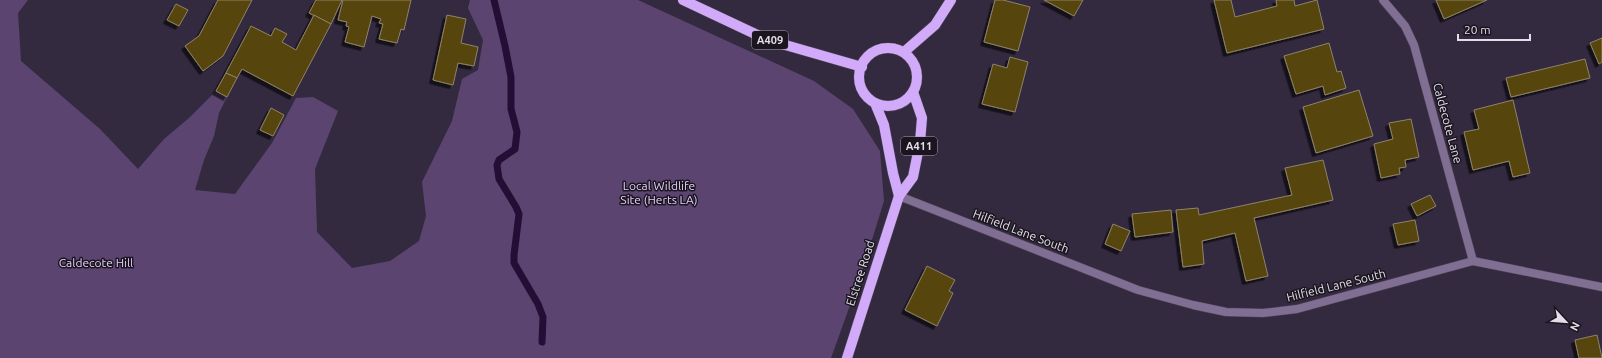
<svg xmlns="http://www.w3.org/2000/svg" width="1602" height="358" font-family="Ubuntu,sans-serif">
<style>
.green{fill:#5b4570}
.lines{fill:none;stroke-linecap:round;stroke-linejoin:round}
.stream{stroke:#240e36;stroke-width:7}
.building{fill:#564409;stroke:#8e846b;filter:url(#shadow)}
.street-casing{stroke:#50475a;stroke-width:9}
.primary-casing{stroke:#50475a;stroke-width:11}
.street{stroke:#806e93;stroke-width:8}
.primary{stroke:#d1aaf9;stroke-width:10}
.labels{text-anchor:middle;dominant-baseline:central;stroke-width:3;stroke-linejoin:round;paint-order:stroke}
.shield{fill:#1a151e;stroke:#a7a1ad;stroke-width:1}
.shield-label{font-size:11px;font-weight:bold;fill:#e3ddea}
.street-label{font-size:12px;fill:#e3ddea;stroke:#1a151e}
.park-label{font-size:12px;fill:#e4cffb;stroke:#1a151e}
</style>
<defs>
<filter id="shadow"><feDropShadow dx="-3.5" dy="3.5" stdDeviation="0" flood-color="#0009"/></filter>
</defs>
<rect width="100%" height="100%" fill="#342a3f"/>
<polygon class="green" points="0,0 28,0 18,13 21,61 100,129 138,169 164,139 189,118 216,91 227,97 219,113 214,136 204,160 195,190 235,194 272,143 296,98 313,97 338,111 315,169 317,232 352,268 390,261 419,241 426,216 422,182 452,121 462,79 478,70 483,40 468,8 470,0 638,0 814,81 853,109 880,151 884,201 862,272 831,358 0,358"/>
<g class="lines">
<polyline class="stream" points="494,0 505,46 511,77 511,109 517,132 515,149 499,160 497,165 499,179 516,207 519,214 514,255 514,263 538,304 543,317 542,342"/>
</g>
<g class="building">
<polygon points="218,0 252,0 223,56 203,71 185,46 199,36"/>
<polygon points="316,0 342,0 331,24 309,13"/>
<polygon points="343,0 411,0 404,30 401,29 397,43 379,39 383,24 379,23 381,19 372,16 364,47 345,42 349,27 346,26 347,22 338,20"/>
<polygon points="995,0 1003,0 1030,7 1018,51 984,42"/>
<polygon points="1044,0 1083,0 1074,16"/>
<polygon points="1214,0 1231,0 1235,17 1277,6 1276,0 1294,0 1295,6 1317,0 1324,29 1227,53"/>
<polygon points="1436,0 1487,0 1444,19"/>
<polygon points="176,4 188,10 179,26 167,20"/>
<polygon points="314,15 331,24 293,96 242,69 237,78 226,73 251,26 271,36 275,28 287,34 282,42 296,50"/>
<polygon points="447,15 466,19 461,43 478,47 474,66 458,63 453,85 433,80"/>
<polygon points="1602,38 1602,62 1599,64 1590,43"/>
<polygon points="1329,43 1337,72 1341,71 1346,88 1325,95 1323,86 1296,94 1284,56"/>
<polygon points="1010,57 1028,62 1015,112 982,104 993,64 1007,68"/>
<polygon points="1585,59 1590,78 1511,97 1506,78"/>
<polygon points="226,73 237,78 227,97 216,91"/>
<polygon points="1359,90 1373,136 1316,153 1303,107"/>
<polygon points="1513,100 1530,173 1513,177 1509,161 1473,170 1464,132 1479,129 1474,110"/>
<polygon points="271,108 284,115 273,136 260,130"/>
<polygon points="1411,119 1419,157 1405,160 1406,167 1399,168 1400,174 1381,178 1374,144 1393,139 1389,123"/>
<polygon points="1323,160 1333,200 1254,218 1268,276 1246,281 1235,233 1202,241 1204,264 1183,267 1176,210 1198,208 1199,215 1292,195 1285,168"/>
<polygon points="1430,195 1436,206 1417,216 1411,204"/>
<polygon points="1171,210 1173,232 1135,237 1132,214"/>
<polygon points="1415,220 1419,241 1398,245 1393,224"/>
<polygon points="1113,224 1130,231 1121,251 1105,244"/>
<polygon points="927,266 955,280 949,291 953,293 937,326 905,310"/>
<polygon points="1597,335 1602,358 1579,358 1575,340"/>
</g>
<g class="lines">
<defs>
<g id="street">
<polyline points="1383,0 1405,26 1414,45 1473,261"/>
<polyline points="899,196 1138,290 1193,305 1226,312 1263,313 1297,309 1473,261 1602,287"/>
</g>
<g id="primary">
<polyline points="683,0 768,40 862,67"/>
<circle cx="888" cy="77" r="29"/>
<polyline points="904,52 935,25 951,0"/>
<polyline points="875,103 884,125 893,173 899,196"/>
<polyline points="847,358 899,196 913,177 920,142 922,118 913,92"/>
</g>
</defs>
<use href="#street" class="street-casing"/>
<use href="#primary" class="primary-casing"/>
<use href="#street" class="street"/>
<use href="#primary" class="primary"/>
</g>
<g class="labels">
<g class="shield">
<rect x="752" y="31" width="36" height="18" rx="3"/>
<rect x="901" y="137" width="36" height="18" rx="3"/>
</g>
<g class="shield-label">
<text x="770" y="40">A409</text>
<text x="919" y="146">A411</text>
</g>
<g class="street-label">
<text transform="translate(1448 123) rotate(75)">Caldecote Lane</text>
<text transform="translate(1021 231) rotate(21)">Hilfield Lane South</text>
<text transform="translate(860 273) rotate(-72)">Elstree Road</text>
<text transform="translate(1336 285) rotate(-14)">Hilfield Lane South</text>
</g>
<g class="park-label">
<text x="659" y="185">Local Wildlife<tspan x="659" dy="14">Site (Herts LA)</tspan></text>
<text x="96" y="262">Caldecote Hill</text>
</g>
</g>
<g transform="translate(1566 322) rotate(116)" stroke="#1a151e" stroke-width="3" paint-order="stroke">
<path d="M0-3L7 15L0 10L-7 15Z" fill="#e3ddea"/>
<text y="-6" font-size="11" font-weight="bold" text-anchor="middle" fill="#e3ddea">N</text>
</g>
<path d="M1458 34v6h72v-6" fill="none" stroke="#e3ddea" stroke-width="2"/>
<text x="1464" y="34" font-size="12" fill="#e3ddea" stroke="#1a151e" stroke-width="3" paint-order="stroke">20 m</text>
</svg>
